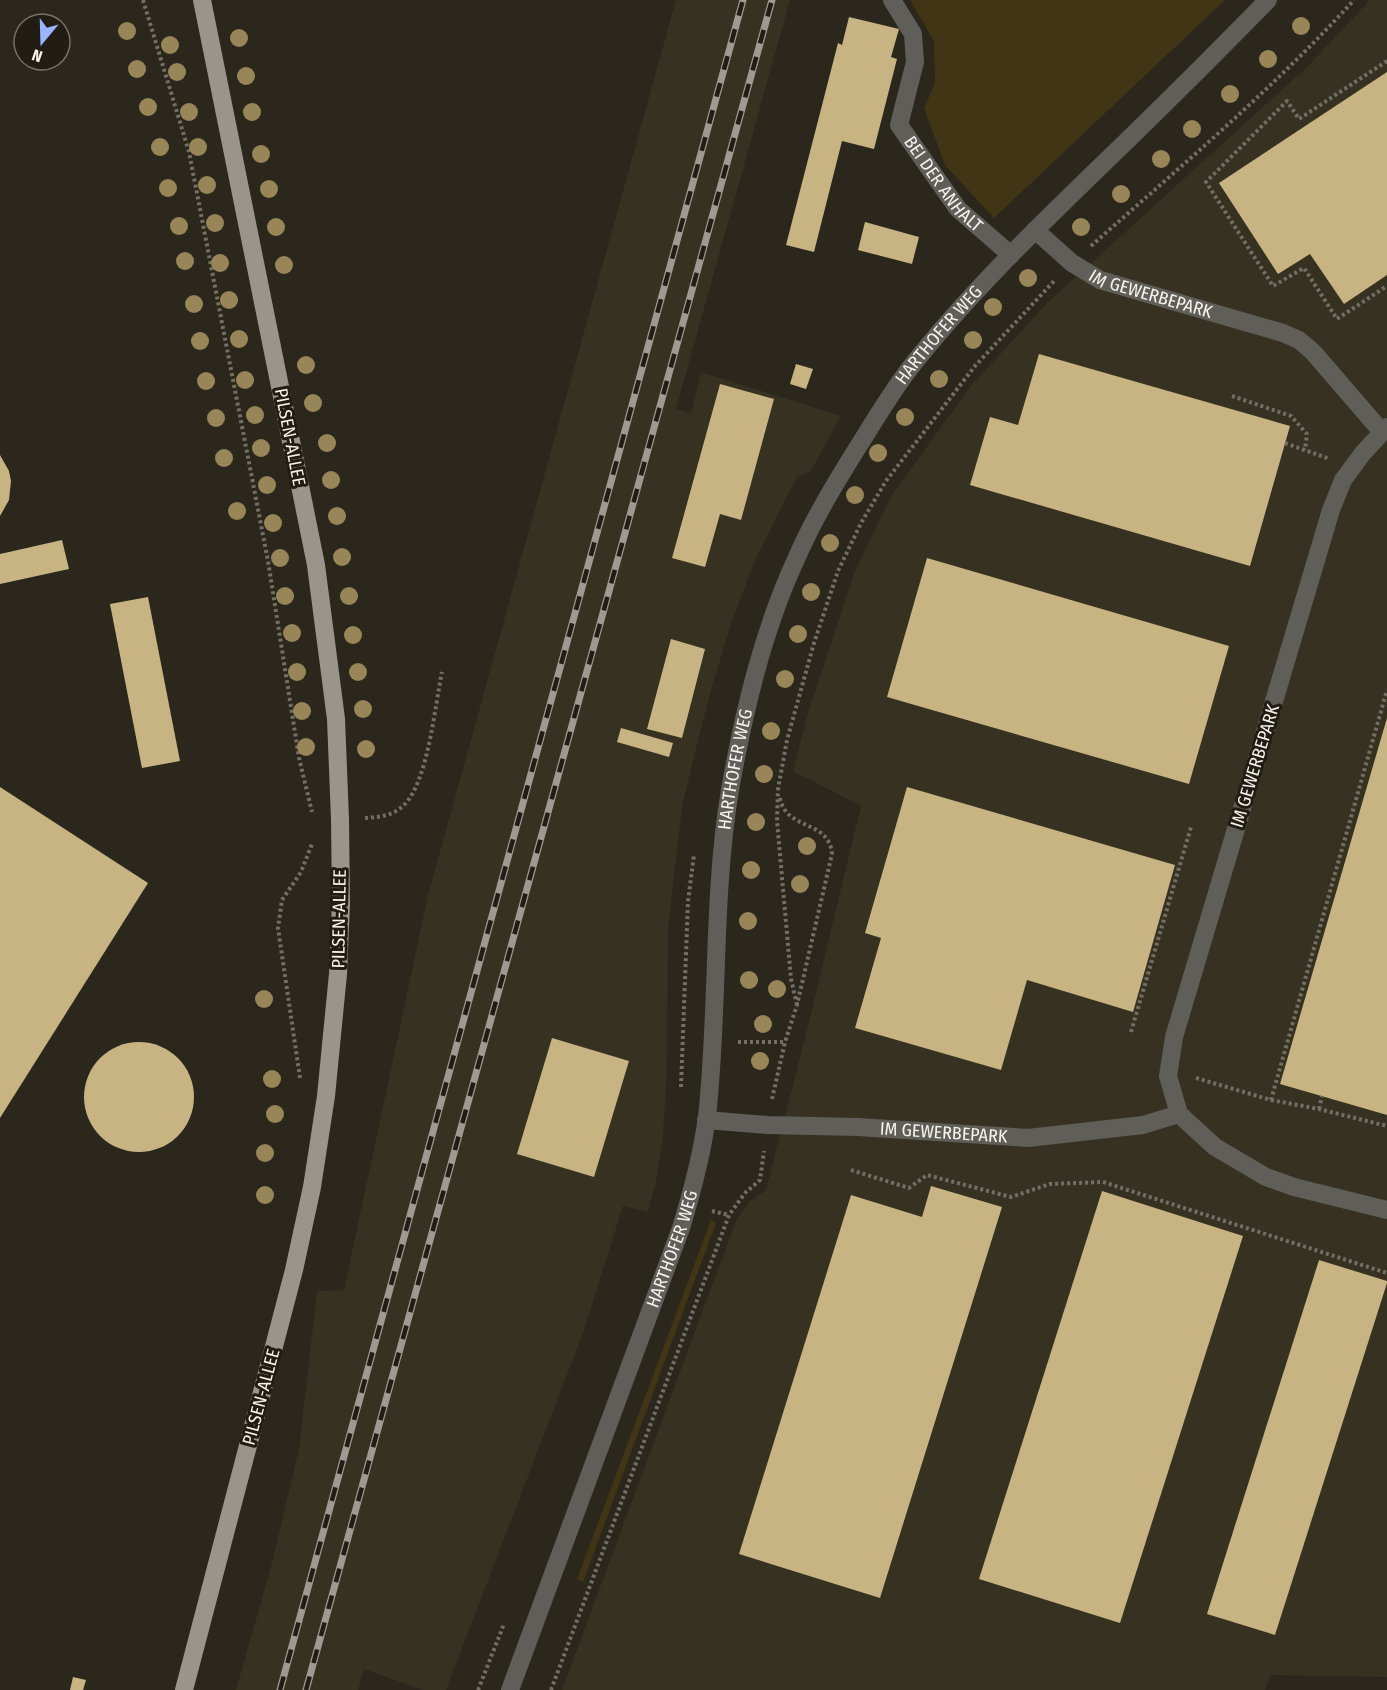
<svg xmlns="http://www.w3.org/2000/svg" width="1387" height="1690" font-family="'Fira Sans Condensed',sans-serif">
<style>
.built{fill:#373121}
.green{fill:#413516}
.building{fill:#c8b483}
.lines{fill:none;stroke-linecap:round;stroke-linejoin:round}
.path{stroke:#736f66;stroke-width:4;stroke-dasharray:3 3;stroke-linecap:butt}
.minor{stroke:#605e59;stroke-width:18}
.major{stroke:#99958a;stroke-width:18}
.rail-casing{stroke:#9e9a93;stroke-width:7}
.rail{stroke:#211d14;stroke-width:4.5;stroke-dasharray:14;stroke-linecap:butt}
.tree{fill:#988658}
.labels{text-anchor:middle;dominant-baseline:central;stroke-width:6;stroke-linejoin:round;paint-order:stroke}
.street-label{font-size:18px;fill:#f6f3ed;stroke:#211d14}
</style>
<rect width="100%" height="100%" fill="#2b271d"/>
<g class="built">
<polygon points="676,0 790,0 676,409 691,413 701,372 841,416 810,472 797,477 755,560 732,621 713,683 695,752 682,807 668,928 667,1068 663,1135 656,1181 648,1212 623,1206 583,1333 446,1690 423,1690 364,1669 358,1690 236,1690 270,1571 299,1449 317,1291 344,1290 428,895"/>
<polygon points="1370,0 1387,0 1387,1677 1270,1675 1265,1690 562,1690 736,1221 749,1202 766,1190 807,1030 861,806 793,771 808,713 855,571 891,496 971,386 1048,302 1308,66"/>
</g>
<g class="green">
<polygon points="910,0 1225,0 994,218 945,165 924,108 935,83 934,41"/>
<polygon points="711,1220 716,1223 583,1582 577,1579"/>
</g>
<g class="building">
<polygon points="849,17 899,29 891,57 897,59 874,149 842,141 814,252 786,245 838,43 842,45"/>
<polygon points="1387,72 1387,275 1344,304 1310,254 1278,274 1219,183"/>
<polygon points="865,222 919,237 912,264 858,250"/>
<polygon points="1039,354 1290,426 1250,566 970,485 990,417 1018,425"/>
<polygon points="796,364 813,369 806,389 790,384"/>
<polygon points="720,384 774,399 741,520 720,514 705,567 672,558"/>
<polygon points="0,455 9,471 11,481 9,500 0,516"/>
<polygon points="62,540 69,569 0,584 0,554"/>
<polygon points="927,558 1229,646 1189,784 887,697"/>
<polygon points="148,597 180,761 142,768 110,604"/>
<polygon points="671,639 705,649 682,738 647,729"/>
<polygon points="1387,718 1387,1115 1280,1084"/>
<polygon points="621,728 673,743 669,757 617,742"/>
<polygon points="0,787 148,883 0,1118"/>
<polygon points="907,787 1175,865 1133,1012 1027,980 1001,1070 855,1028 881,938 865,933"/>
<polygon points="552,1038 629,1061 594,1177 517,1154"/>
<circle cx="139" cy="1097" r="55"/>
<polygon points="931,1186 1002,1207 880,1598 739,1554 851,1195 922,1217"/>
<polygon points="1102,1191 1243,1236 1120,1623 979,1579"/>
<polygon points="1319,1260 1387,1281 1387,1283 1275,1635 1207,1614"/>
<polygon points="73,1677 86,1680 83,1690 70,1690"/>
</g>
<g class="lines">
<g class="path">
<polyline points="143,0 189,152 268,561 299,758 312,812"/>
<polyline points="1387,61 1299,119 1287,101 1206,182 1273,286 1304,268 1337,319 1387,286"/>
<path d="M1091,246C1181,166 1273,89 1354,0"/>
<polyline points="1232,396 1291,416 1307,434 1305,450"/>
<polyline points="1285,443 1330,459"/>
<path d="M365,818C379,817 393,816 404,805C428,782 435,705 442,672"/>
<polyline points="797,1005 791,979 777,821 778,789 787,740 814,643 838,571 861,523 886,481 975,366 1055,280"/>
<polyline points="1131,1032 1191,827"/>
<polyline points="738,1042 785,1042"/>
<polyline points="300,1078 278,928 282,900 301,872 312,844"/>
<polyline points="1196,1078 1271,1100 1387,690"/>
<polyline points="681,1087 688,901 694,855"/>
<path d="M772,1099L785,1042L797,1005L832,854C829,819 786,831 780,798"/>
<polyline points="1271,1100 1319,1109 1387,1126"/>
<polyline points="1319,1109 1322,1096"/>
<polyline points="851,1170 909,1188 927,1175 1011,1197 1050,1184 1103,1182 1387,1273"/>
<polyline points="712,1211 729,1215"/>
<polyline points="478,1690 504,1624"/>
<polyline points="551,1690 729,1215 745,1193 760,1180 764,1151"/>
</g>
<g class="minor">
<path id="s1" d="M892,0L913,34L915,62L899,125L958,209L1011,255"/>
<path id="s2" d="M1035,230L1072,263L1100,280L1283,333L1299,340L1313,352L1382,432"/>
<polyline points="1387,427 1363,453 1343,480 1331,510 1174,1037 1168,1076 1179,1114 1215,1147 1266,1177 1294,1187 1387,1210"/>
<path id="s3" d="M706,1120L767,1125L858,1127L1028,1138L1143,1125L1179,1114"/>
<path id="s4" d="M510,1690L681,1228C692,1192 702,1154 707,1117C719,1008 712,898 730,790C744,711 763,630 797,557C815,516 839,477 863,439C878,415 893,390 910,368C969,293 1038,227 1106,161C1161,108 1215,54 1268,0"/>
</g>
<polyline class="major" points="184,1690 294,1270 312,1187 326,1096 338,974 341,903 340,819 336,719 316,565 202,0"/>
<defs>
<g id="rail">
<polyline points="280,1690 743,0"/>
<polyline points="306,1690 772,0"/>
</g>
</defs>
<use href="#rail" class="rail-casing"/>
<use href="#rail" class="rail"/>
</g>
<g class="tree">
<circle cx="1301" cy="26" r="9"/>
<circle cx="127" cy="31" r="9"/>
<circle cx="239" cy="38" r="9"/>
<circle cx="170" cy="45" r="9"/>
<circle cx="1268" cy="59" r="9"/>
<circle cx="137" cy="69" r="9"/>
<circle cx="177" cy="72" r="9"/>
<circle cx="246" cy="76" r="9"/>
<circle cx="1230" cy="94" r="9"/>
<circle cx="148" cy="107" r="9"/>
<circle cx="189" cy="112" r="9"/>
<circle cx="252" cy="112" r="9"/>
<circle cx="1192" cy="129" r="9"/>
<circle cx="160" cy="147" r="9"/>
<circle cx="198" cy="147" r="9"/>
<circle cx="261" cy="154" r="9"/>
<circle cx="1161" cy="159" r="9"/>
<circle cx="207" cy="185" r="9"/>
<circle cx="168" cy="188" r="9"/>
<circle cx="269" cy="189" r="9"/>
<circle cx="1121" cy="194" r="9"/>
<circle cx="215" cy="223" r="9"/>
<circle cx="179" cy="226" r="9"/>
<circle cx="276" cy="227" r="9"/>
<circle cx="1081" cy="227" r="9"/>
<circle cx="185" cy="261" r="9"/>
<circle cx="220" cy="263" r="9"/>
<circle cx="284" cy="265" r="9"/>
<circle cx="1028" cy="278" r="9"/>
<circle cx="229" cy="300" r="9"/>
<circle cx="194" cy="304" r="9"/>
<circle cx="993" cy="307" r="9"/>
<circle cx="239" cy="339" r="9"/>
<circle cx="973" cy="340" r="9"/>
<circle cx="200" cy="341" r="9"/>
<circle cx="306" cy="365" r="9"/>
<circle cx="939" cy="379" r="9"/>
<circle cx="245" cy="380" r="9"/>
<circle cx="206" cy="381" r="9"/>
<circle cx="313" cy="403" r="9"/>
<circle cx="255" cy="415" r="9"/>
<circle cx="905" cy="417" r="9"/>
<circle cx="216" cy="418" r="9"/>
<circle cx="327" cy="443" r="9"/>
<circle cx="261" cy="448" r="9"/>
<circle cx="878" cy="453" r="9"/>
<circle cx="224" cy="458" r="9"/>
<circle cx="331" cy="480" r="9"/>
<circle cx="267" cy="485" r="9"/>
<circle cx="855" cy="495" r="9"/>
<circle cx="237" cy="511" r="9"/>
<circle cx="337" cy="516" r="9"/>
<circle cx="273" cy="523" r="9"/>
<circle cx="830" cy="543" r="9"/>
<circle cx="342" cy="557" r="9"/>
<circle cx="280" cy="558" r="9"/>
<circle cx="811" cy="592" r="9"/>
<circle cx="285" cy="596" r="9"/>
<circle cx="349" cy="596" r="9"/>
<circle cx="292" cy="633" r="9"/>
<circle cx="798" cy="634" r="9"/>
<circle cx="353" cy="635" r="9"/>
<circle cx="297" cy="672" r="9"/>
<circle cx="358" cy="672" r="9"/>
<circle cx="785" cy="679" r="9"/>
<circle cx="363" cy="709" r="9"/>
<circle cx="302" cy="711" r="9"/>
<circle cx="771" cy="731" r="9"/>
<circle cx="306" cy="747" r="9"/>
<circle cx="366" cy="749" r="9"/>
<circle cx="764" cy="774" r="9"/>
<circle cx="756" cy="822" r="9"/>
<circle cx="807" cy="846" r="9"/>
<circle cx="751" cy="870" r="9"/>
<circle cx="800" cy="884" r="9"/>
<circle cx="748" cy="921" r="9"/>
<circle cx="749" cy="980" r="9"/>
<circle cx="777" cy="989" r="9"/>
<circle cx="264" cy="999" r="9"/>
<circle cx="763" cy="1024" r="9"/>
<circle cx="760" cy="1061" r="9"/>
<circle cx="272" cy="1079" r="9"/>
<circle cx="275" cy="1114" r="9"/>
<circle cx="265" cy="1153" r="9"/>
<circle cx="265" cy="1195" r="9"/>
</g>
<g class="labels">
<g class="street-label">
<text stroke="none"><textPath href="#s1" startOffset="207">BEI DER ANHALT</textPath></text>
<text stroke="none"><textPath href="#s2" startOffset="135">IM GEWERBEPARK</textPath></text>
<text stroke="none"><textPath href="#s4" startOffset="1442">HARTHOFER WEG</textPath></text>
<text transform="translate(290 437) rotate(79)">PILSEN-ALLEE</text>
<text transform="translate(1255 766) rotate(-73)">IM GEWERBEPARK</text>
<text stroke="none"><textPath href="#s4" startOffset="956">HARTHOFER WEG</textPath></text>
<text transform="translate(339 919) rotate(-89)">PILSEN-ALLEE</text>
<text stroke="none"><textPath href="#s3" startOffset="238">IM GEWERBEPARK</textPath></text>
<text stroke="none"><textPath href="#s4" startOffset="470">HARTHOFER WEG</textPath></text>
<text transform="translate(261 1397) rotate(-75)">PILSEN-ALLEE</text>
</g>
</g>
<g transform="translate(42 42) rotate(199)"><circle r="28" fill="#211d14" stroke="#76736b" stroke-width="1.5"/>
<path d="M0-4.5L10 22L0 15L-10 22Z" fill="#9ab5fd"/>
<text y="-9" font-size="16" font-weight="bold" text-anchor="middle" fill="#f6f3ed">N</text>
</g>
</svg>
